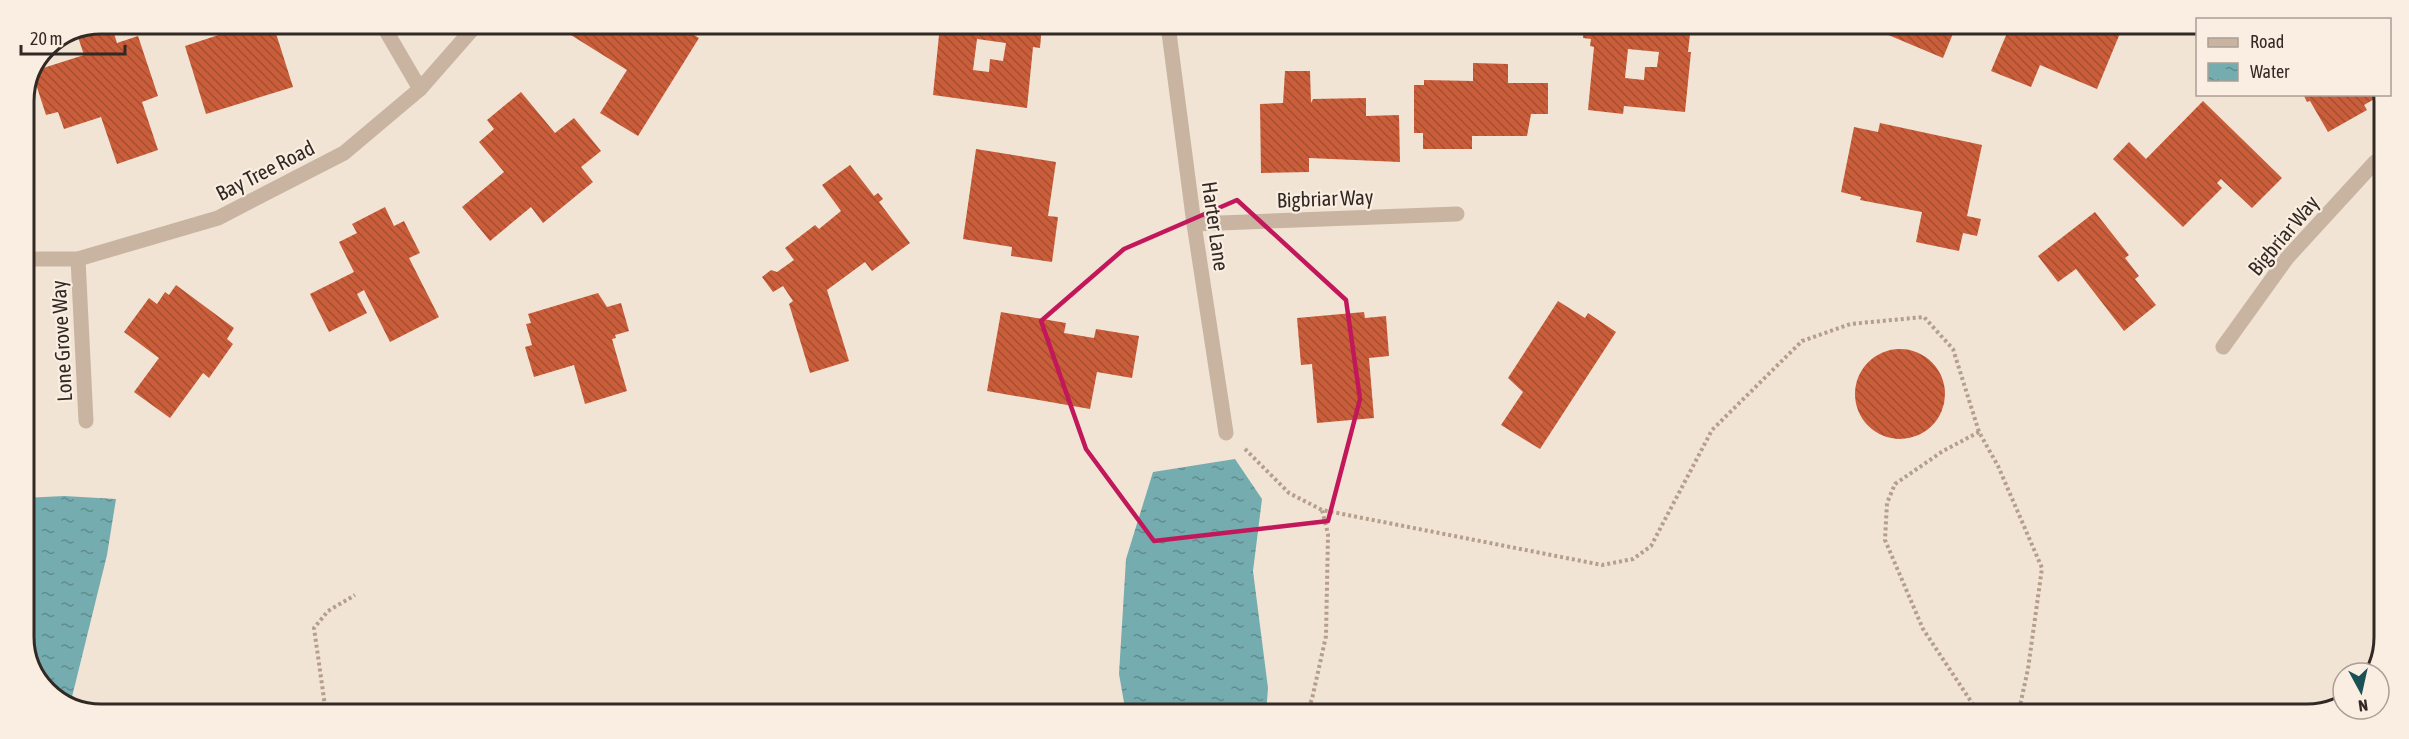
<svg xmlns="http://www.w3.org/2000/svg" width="2409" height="739" font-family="'Asap Condensed',sans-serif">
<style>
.water{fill:url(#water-ripples)}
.building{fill:url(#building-back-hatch);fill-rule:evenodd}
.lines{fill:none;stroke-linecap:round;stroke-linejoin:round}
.path{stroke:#b59e8c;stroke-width:4;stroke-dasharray:3 3;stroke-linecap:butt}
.minor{stroke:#c9b4a1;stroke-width:15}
.marked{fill:none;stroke:#c2185b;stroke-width:4.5;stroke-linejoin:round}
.labels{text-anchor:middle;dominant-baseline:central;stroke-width:4.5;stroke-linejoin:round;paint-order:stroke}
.street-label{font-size:21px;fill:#332924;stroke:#f9eee1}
.rim{fill:none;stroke:#332924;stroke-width:3}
</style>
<defs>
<pattern id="water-ripples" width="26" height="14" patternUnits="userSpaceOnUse" patternTransform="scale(1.5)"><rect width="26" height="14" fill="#74acaf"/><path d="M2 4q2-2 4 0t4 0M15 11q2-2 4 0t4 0" fill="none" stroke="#608c8e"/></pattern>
<pattern id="building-back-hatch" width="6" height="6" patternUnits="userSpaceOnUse" patternTransform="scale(1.5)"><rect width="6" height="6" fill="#ca5e3a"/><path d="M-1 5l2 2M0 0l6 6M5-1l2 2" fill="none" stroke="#a54e31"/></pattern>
</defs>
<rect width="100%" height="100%" fill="#f1e4d5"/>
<g class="water">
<polygon points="1235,459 1262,499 1253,571 1268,688 1266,714 1126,714 1119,674 1126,559 1153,472"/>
<polygon points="64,496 116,499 107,555 70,705 43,688 24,643 24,498"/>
</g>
<g class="building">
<polygon points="102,24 111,24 117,43 138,36 158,96 142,102 158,150 117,164 101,117 64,129 58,112 46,115 34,78 37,70 84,55 77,34"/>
<polygon points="252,24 273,24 293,87 206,114 185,46"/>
<polygon points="560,25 677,25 699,38 638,136 600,113 627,70 558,27"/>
<path d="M940,25H1042L1040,48L1033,47L1027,108L933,95ZM977,39L1006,43L1003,61L990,59L989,72L973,70Z"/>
<path d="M1584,26H1691L1688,52H1691L1685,112L1624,106L1623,114L1588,110L1594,47L1590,46L1591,39L1583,38ZM1628,49L1659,52L1657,67H1645L1644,80L1625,78Z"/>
<polygon points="1867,26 1956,26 1943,58"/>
<polygon points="2010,26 2123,26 2097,89 2040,65 2031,87 1991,71"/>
<polygon points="1473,63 1508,64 1508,83 1548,83 1548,114 1531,114 1527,136 1472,136 1472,149 1423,149 1423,133 1414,133 1414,85 1424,85 1424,80 1473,81"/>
<polygon points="1285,71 1310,71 1311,103 1313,99 1366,98 1366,116 1399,115 1400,162 1309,158 1309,172 1261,173 1260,104 1283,103"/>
<polygon points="521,92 555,133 574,118 601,151 581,167 593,182 543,223 531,207 490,241 462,207 504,172 479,142 494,129 487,120"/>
<polygon points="2303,94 2383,94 2364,105 2367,110 2328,132 2310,101 2307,102"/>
<polygon points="2203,101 2282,178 2252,208 2221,179 2217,183 2222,188 2183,227 2113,159 2129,142 2146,159"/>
<polygon points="1880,123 1982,145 1967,216 1981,219 1977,236 1963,233 1959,251 1916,242 1922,212 1860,200 1861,197 1841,192 1854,127 1878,132"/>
<polygon points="976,149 1056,162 1048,216 1058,217 1052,262 1011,256 1012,247 963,239"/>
<polygon points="850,165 874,196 878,193 883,199 879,202 910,243 872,271 865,262 827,290 849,361 810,373 789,304 793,301 783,286 773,292 762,277 771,270 777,272 794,260 785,248 815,225 819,229 841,211 822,185"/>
<polygon points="385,207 394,226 404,221 420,253 409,258 439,317 390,342 364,290 357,294 367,313 329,332 310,294 354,272 339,242 357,233 352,224"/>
<polygon points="2095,212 2129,255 2125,258 2139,276 2135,279 2156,305 2124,331 2076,269 2058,282 2038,256"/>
<polygon points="176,285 234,328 227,339 233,344 209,378 203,373 170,418 134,392 159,358 124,332 149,298 157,304 165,292 169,295"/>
<polygon points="598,293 607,307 621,303 629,331 615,335 616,338 612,339 627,391 585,404 574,365 534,377 525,347 532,345 526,324 531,323 528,314"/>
<polygon points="1558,301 1585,318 1588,313 1616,332 1540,449 1501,425 1523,392 1508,378"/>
<polygon points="1001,312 1066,323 1064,333 1094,338 1096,329 1139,336 1132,378 1097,372 1090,409 987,391"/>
<polygon points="1364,312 1365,318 1386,316 1389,356 1369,358 1374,418 1317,423 1312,364 1301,365 1297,318"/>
<circle cx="1900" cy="394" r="45"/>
</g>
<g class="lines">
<g class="path">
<polyline points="1979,432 1943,451 1895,484 1887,503 1885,540 1923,629 1980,715"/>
<polyline points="1245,449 1289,493 1322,510 1602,565 1633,559 1651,546 1712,430 1802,341 1850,324 1924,317 1953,349 1979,432 1998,466 2042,568 2028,669 2018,715"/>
<polyline points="326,713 314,628 328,611 355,595"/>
<polyline points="1306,714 1312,699 1326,636 1328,534 1322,510"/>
</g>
<g class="minor">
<polyline points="382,24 420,89"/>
<polyline points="1168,25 1194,224 1226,433"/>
<polyline points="1194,224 1457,214"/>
<polyline points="24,259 78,259 218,218 344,153 420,89 477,24"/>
<polyline points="78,259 86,421"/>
<polyline points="2223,347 2287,258 2375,162 2385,161"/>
</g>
</g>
<path class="marked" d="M1237,200L1346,300L1360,399L1328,521L1154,541L1086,449L1041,321L1124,249Z"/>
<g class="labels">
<g class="street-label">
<text transform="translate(265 170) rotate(-27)">Bay Tree Road</text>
<text transform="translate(1325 198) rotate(-2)">Bigbriar Way</text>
<text transform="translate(1216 226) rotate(82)">Harter Lane</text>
<text transform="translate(2283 235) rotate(-50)">Bigbriar Way</text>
<text transform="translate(61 341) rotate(-93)">Lone Grove Way</text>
</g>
</g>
<path d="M0 0H2409V739H0ZM101 34H2307A67 67 0 0 1 2374 101V637A67 67 0 0 1 2307 704H101A67 67 0 0 1 34 637V101A67 67 0 0 1 101 34Z" fill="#f9eee1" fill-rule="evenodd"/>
<path class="rim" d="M101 34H2307A67 67 0 0 1 2374 101V637A67 67 0 0 1 2307 704H101A67 67 0 0 1 34 637V101A67 67 0 0 1 101 34Z"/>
<rect x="2196" y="18" width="195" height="78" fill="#f9eee1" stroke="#aa9f95" stroke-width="1.5"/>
<rect x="2208" y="38" width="30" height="9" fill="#c9b4a1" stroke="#aa9f95" stroke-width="1.5"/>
<text x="2250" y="48" font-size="18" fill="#332924">Road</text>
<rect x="2208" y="63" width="30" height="18" fill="url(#water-ripples)" stroke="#aa9f95" stroke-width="1.5"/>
<text x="2250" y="78" font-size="18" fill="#332924">Water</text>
<g transform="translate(2361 691) rotate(172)"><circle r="28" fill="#f9eee1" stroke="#aa9f95" stroke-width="1.5"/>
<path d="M0-4.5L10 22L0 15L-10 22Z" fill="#195155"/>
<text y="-9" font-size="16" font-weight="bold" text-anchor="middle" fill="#332924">N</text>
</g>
<path d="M21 45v9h104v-9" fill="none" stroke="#332924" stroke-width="3"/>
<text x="30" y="45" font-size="18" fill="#332924" stroke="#f9eee1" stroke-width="4.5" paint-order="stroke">20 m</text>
</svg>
